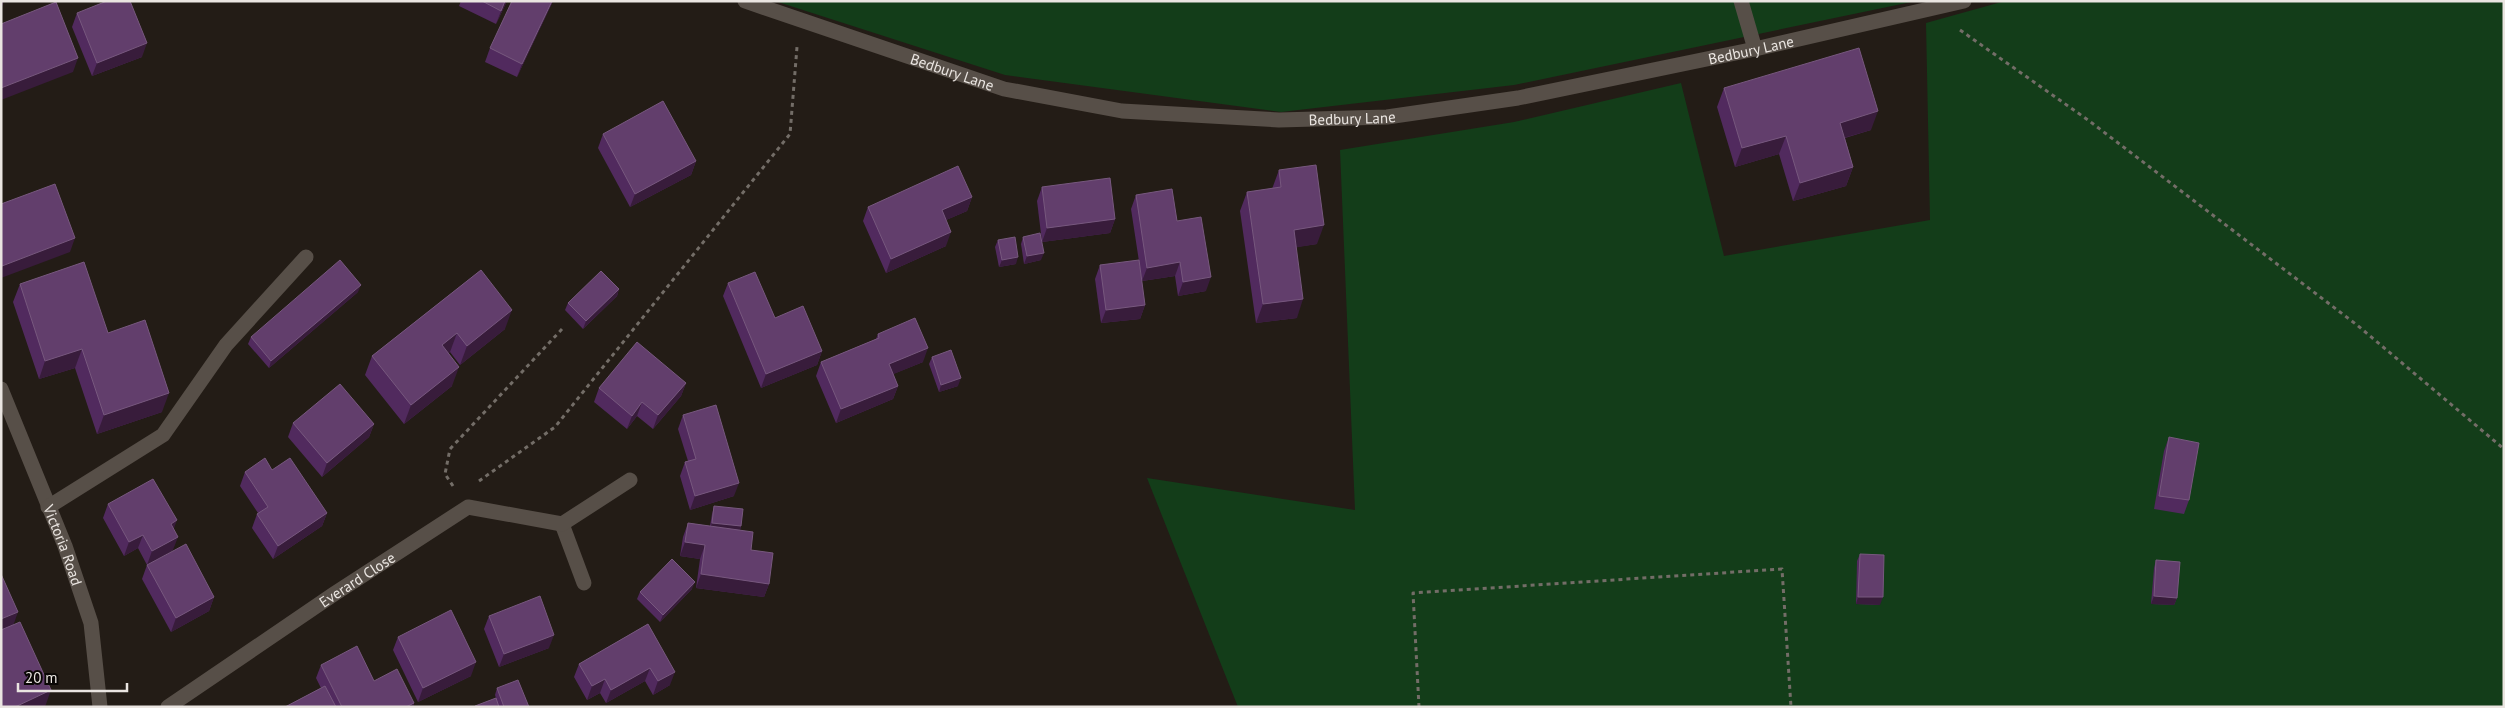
<svg xmlns="http://www.w3.org/2000/svg" width="2505" height="708" font-family="'PT Sans',sans-serif">
<style>
.green{fill:#133d19}
.lines{fill:none;stroke-linecap:round;stroke-linejoin:round}
.path{stroke:#736d67;stroke-width:3;stroke-dasharray:4 4;stroke-linecap:butt}
.minor{stroke:#574f48;stroke-width:15}
.wall{fill:#512a5e}
.shaded-wall{fill:#381c3b}
.building{fill:#623e6c;stroke:#77587e}
.labels{text-anchor:middle;dominant-baseline:central;stroke-width:4;stroke-linejoin:round;paint-order:stroke}
.street-label{font-size:15px;fill:#eae5e1;stroke:#0a0705}
</style>
<rect width="100%" height="100%" fill="#231c16"/>
<g class="green">
<polygon points="775,1 1916,1 1514,85 1281,112 1005,75"/>
<polygon points="2005,1 2504,1 2504,707 1238,707 1147,478 1355,510 1340,150 1514,122 1681,83 1724,256 1930,220 1926,23"/>
</g>
<g class="lines">
<g class="path">
<polyline points="1960,30 2088,120 2357,325 2504,449"/>
<polyline points="479,481 555,427 790,134 797,47"/>
<polyline points="453,486 445,474 450,449 563,328"/>
<polyline points="1419,707 1413,593 1782,569 1791,707"/>
</g>
<g class="minor">
<path id="s1" d="M745,1L1004,89L1122,111L1279,120L1387,117L1518,98L1755,49L1964,1"/>
<polyline points="1741,1 1755,49"/>
<path id="s2" d="M1,389L65,546L91,623L100,707"/>
<polyline points="48,507 163,435 226,345 306,257"/>
<polyline points="562,524 584,583"/>
<path id="s3" d="M168,707L334,594L468,507L562,524L630,480"/>
</g>
</g>
<g class="wall">
<polygon points="461,1 507,1 496,24 459,6"/>
<polygon points="553,1 517,77 485,62 490,48"/>
<polygon points="77,13 142,57 92,76 72,27"/>
<polygon points="1724,88 1871,130 1845,138 1853,167 1846,186 1793,201 1779,154 1735,167 1717,107"/>
<polygon points="603,134 696,161 691,175 630,207 598,148"/>
<polygon points="1279,170 1317,244 1296,247 1297,318 1256,323 1240,211 1247,192 1272,189"/>
<polygon points="1042,187 1115,219 1110,233 1042,242 1037,201"/>
<polygon points="1136,195 1177,221 1206,291 1178,296 1175,276 1142,281 1131,209"/>
<polygon points="972,197 967,211 946,220 946,246 886,273 863,221 868,207"/>
<polygon points="1023,237 1041,260 1024,264 1021,244"/>
<polygon points="998,240 1016,264 999,267 995,247"/>
<polygon points="1100,265 1145,305 1140,319 1101,323 1095,279"/>
<polygon points="481,270 505,329 460,365 450,352 448,353 452,386 404,424 365,375 372,356"/>
<polygon points="728,283 775,318 822,351 817,365 761,388 723,296"/>
<polygon points="20,284 108,333 162,412 97,434 75,368 39,379 13,302"/>
<polygon points="619,289 617,296 583,329 565,310 568,303"/>
<polygon points="358,292 269,368 248,344 251,337"/>
<polygon points="878,334 923,362 893,374 898,386 893,399 836,423 816,376 821,362 876,339"/>
<polygon points="932,357 958,386 939,392 929,364"/>
<polygon points="686,383 681,396 653,429 637,416 627,429 594,402 599,388"/>
<polygon points="683,415 734,496 690,510 680,476 685,462 688,461 678,429"/>
<polygon points="293,423 374,424 369,437 322,477 288,437"/>
<polygon points="2169,437 2189,500 2184,514 2154,509 2164,451"/>
<polygon points="272,470 327,513 322,526 273,559 252,528 257,514 258,513 240,486 245,472"/>
<polygon points="108,504 173,529 173,550 147,565 138,548 124,556 103,518"/>
<polygon points="714,506 741,526 740,530 769,584 764,597 696,588 700,559 680,556 683,537 688,523 710,526 712,514"/>
<polygon points="1860,554 1880,605 1856,604 1857,561"/>
<polygon points="2156,560 2177,598 2174,605 2151,604 2154,568"/>
<polygon points="147,565 214,597 209,611 171,632 142,579"/>
<polygon points="692,589 660,622 637,599 640,592"/>
<polygon points="489,616 549,648 499,667 484,629"/>
<polygon points="648,624 670,685 653,695 645,681 606,703 600,693 587,700 574,677 579,664"/>
<polygon points="398,637 471,676 418,702 393,650"/>
<polygon points="321,665 374,681 414,703 413,707 285,707 321,688 316,678"/>
<polygon points="497,688 529,707 475,707 496,698 495,695"/>
</g>
<g class="shaded-wall">
<polygon points="1,1 4,1 1,10"/>
<polygon points="505,1 507,1 496,24 501,11"/>
<polygon points="552,1 553,1 517,77 522,64"/>
<polygon points="147,43 142,57 92,76 97,63"/>
<polygon points="78,58 73,72 1,100 1,88"/>
<polygon points="1878,111 1871,130 1833,141 1840,123"/>
<polygon points="1786,136 1779,154 1735,167 1742,148"/>
<polygon points="696,161 691,175 630,207 635,194"/>
<polygon points="1853,167 1846,186 1793,201 1800,183"/>
<polygon points="972,197 967,211 937,224 942,210"/>
<polygon points="1115,219 1110,233 1042,242 1047,228"/>
<polygon points="1324,225 1317,244 1287,249 1294,230"/>
<polygon points="951,232 946,246 886,273 891,259"/>
<polygon points="75,238 70,252 1,278 1,268 2,266"/>
<polygon points="1044,253 1041,260 1024,264 1027,256"/>
<polygon points="1018,257 1016,264 999,267 1002,260"/>
<polygon points="1180,262 1175,276 1142,281 1147,268"/>
<polygon points="1211,277 1206,291 1178,296 1183,282"/>
<polygon points="361,285 358,292 269,368 271,361"/>
<polygon points="619,289 617,296 583,329 586,321"/>
<polygon points="1303,299 1297,318 1256,323 1263,304"/>
<polygon points="1145,305 1140,319 1101,323 1106,310"/>
<polygon points="512,310 505,329 460,365 467,346"/>
<polygon points="457,333 450,352 435,364 442,345"/>
<polygon points="928,348 923,362 884,378 889,364"/>
<polygon points="82,349 75,368 39,379 45,361"/>
<polygon points="822,351 817,365 761,388 766,374"/>
<polygon points="459,367 452,386 404,424 411,405"/>
<polygon points="961,378 958,386 939,392 941,385"/>
<polygon points="686,383 681,396 653,429 658,415"/>
<polygon points="898,386 893,399 836,423 841,409"/>
<polygon points="169,393 162,412 97,434 104,415"/>
<polygon points="642,402 637,416 627,429 632,416"/>
<polygon points="374,424 369,437 322,477 327,463"/>
<polygon points="739,483 734,496 690,510 695,496"/>
<polygon points="327,513 322,526 273,559 278,546"/>
<polygon points="177,520 172,534 171,524"/>
<polygon points="712,523 741,526 739,534 709,531"/>
<polygon points="143,535 138,548 124,556 129,542"/>
<polygon points="178,537 173,550 147,565 152,551"/>
<polygon points="685,542 705,545 700,559 680,556"/>
<polygon points="701,574 769,584 764,597 696,588"/>
<polygon points="695,582 692,589 660,622 663,615"/>
<polygon points="2154,596 2177,598 2174,605 2151,604"/>
<polygon points="214,597 209,611 171,632 176,618"/>
<polygon points="1858,597 1883,597 1880,605 1856,604"/>
<polygon points="18,612 13,626 1,630 1,619"/>
<polygon points="554,635 549,648 499,667 504,654"/>
<polygon points="476,662 471,676 418,702 423,688"/>
<polygon points="650,668 645,681 606,703 611,690"/>
<polygon points="675,672 670,685 653,695 658,681"/>
<polygon points="605,679 600,693 587,700 592,686"/>
<polygon points="51,690 45,707 15,707"/>
<polygon points="414,703 413,707 406,707"/>
</g>
<g class="building">
<polygon points="107,1 130,1 147,43 97,63 77,13"/>
<polygon points="482,1 505,1 501,11"/>
<polygon points="512,1 552,1 522,64 490,48"/>
<polygon points="56,2 78,58 1,88 1,24"/>
<polygon points="1859,48 1878,111 1840,123 1853,167 1800,183 1786,136 1742,148 1724,88"/>
<polygon points="663,101 696,161 635,194 603,134"/>
<polygon points="1316,165 1324,225 1294,230 1303,299 1263,304 1247,192 1281,187 1279,170"/>
<polygon points="958,166 972,197 942,210 951,232 891,259 868,207"/>
<polygon points="1110,178 1115,219 1047,228 1042,187"/>
<polygon points="55,184 75,238 2,266 1,264 1,204"/>
<polygon points="1172,189 1177,221 1201,217 1211,277 1183,282 1180,262 1147,268 1136,195"/>
<polygon points="1040,233 1044,253 1027,256 1023,237"/>
<polygon points="1015,237 1018,257 1002,260 998,240"/>
<polygon points="340,260 361,285 271,361 251,337"/>
<polygon points="1139,260 1145,305 1106,310 1100,265"/>
<polygon points="84,262 108,333 145,320 169,393 104,415 82,349 45,361 20,284"/>
<polygon points="481,270 512,310 467,346 457,333 442,345 459,367 411,405 372,356"/>
<polygon points="601,271 619,289 586,321 568,303"/>
<polygon points="755,272 775,318 803,306 822,351 766,374 728,283"/>
<polygon points="915,318 928,348 889,364 898,386 841,409 821,362 879,338 878,334"/>
<polygon points="637,342 686,383 658,415 642,402 632,416 599,388"/>
<polygon points="951,350 961,378 941,385 932,357"/>
<polygon points="340,384 374,424 327,463 293,423"/>
<polygon points="716,405 739,483 695,496 685,462 696,459 683,415"/>
<polygon points="2169,437 2199,443 2189,500 2159,496"/>
<polygon points="265,458 272,470 290,458 327,513 278,546 257,514 268,507 245,472"/>
<polygon points="153,479 177,520 171,524 178,537 152,551 143,535 129,542 108,504"/>
<polygon points="714,506 743,509 741,526 712,523"/>
<polygon points="688,523 753,532 751,550 773,553 769,584 701,574 705,545 685,542"/>
<polygon points="186,544 214,597 176,618 147,565"/>
<polygon points="1860,554 1884,555 1883,597 1858,597"/>
<polygon points="672,559 695,582 663,615 640,592"/>
<polygon points="2156,560 2180,562 2177,598 2154,596"/>
<polygon points="1,574 18,612 1,619"/>
<polygon points="540,596 554,635 504,654 489,616"/>
<polygon points="451,610 476,662 423,688 398,637"/>
<polygon points="20,622 51,690 15,707 1,707 1,630"/>
<polygon points="648,624 675,672 658,681 650,668 611,690 605,679 592,686 579,664"/>
<polygon points="357,646 374,681 397,669 414,703 406,707 342,707 321,665"/>
<polygon points="518,680 529,707 504,707 497,688"/>
<polygon points="325,686 336,707 285,707"/>
<polygon points="496,698 499,707 475,707 475,706"/>
</g>
<g class="labels">
<g class="street-label">
<text stroke="none"><textPath href="#s1" startOffset="1029">Bedbury Lane</textPath></text>
<text stroke="none"><textPath href="#s1" startOffset="219">Bedbury Lane</textPath></text>
<text stroke="none"><textPath href="#s1" startOffset="624">Bedbury Lane</textPath></text>
<text stroke="none"><textPath href="#s2" startOffset="168">Victoria Road</textPath></text>
<text stroke="none"><textPath href="#s3" startOffset="228">Everard Close</textPath></text>
</g>
</g>
<rect width="2505" height="708" fill="none" stroke="#eae5e1" stroke-width="5"/>
<path d="M18 683v8h109v-8" fill="none" stroke="#eae5e1" stroke-width="2.5"/>
<text x="25" y="683" font-size="15" fill="#eae5e1" stroke="#0a0705" stroke-width="4" paint-order="stroke">20 m</text>
</svg>
